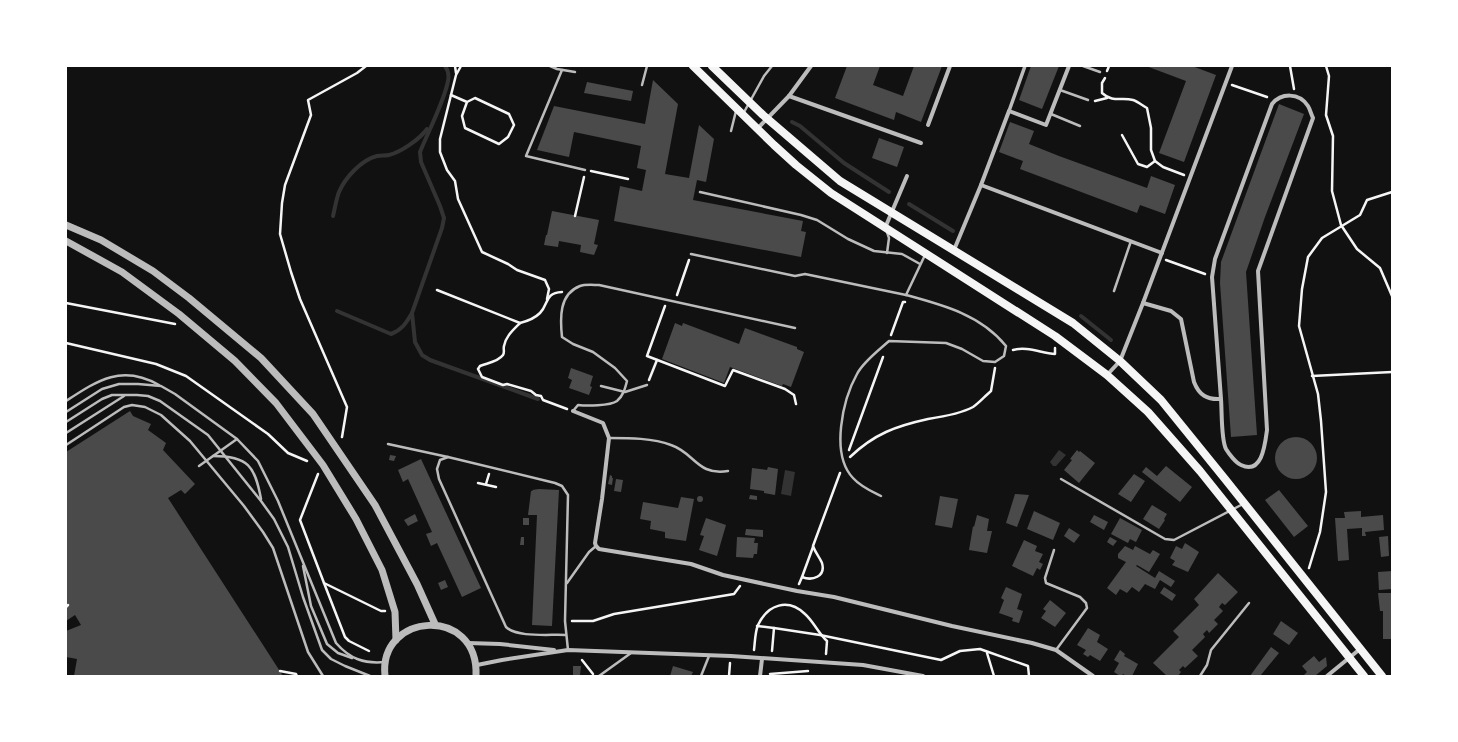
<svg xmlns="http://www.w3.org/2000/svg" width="1458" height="742" font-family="'Work Sans',sans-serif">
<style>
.water{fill:#333}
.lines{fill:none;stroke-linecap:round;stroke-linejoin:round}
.stream{stroke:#333;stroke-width:4}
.building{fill:#4a4a4a}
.path{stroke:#f5f5f5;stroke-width:2.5}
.service{stroke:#bcbcbc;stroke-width:2.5}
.pedestrian{stroke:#bcbcbc;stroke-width:3.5}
.minor{stroke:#bcbcbc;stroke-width:4}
.tertiary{stroke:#bcbcbc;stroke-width:7}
.secondary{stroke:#f5f5f5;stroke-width:8}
</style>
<rect width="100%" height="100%" fill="#111"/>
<g class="water">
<polygon points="1059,450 1066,455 1056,466 1053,466 1050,462"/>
<polygon points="785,470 795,472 791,496 781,494"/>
</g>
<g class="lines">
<g class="stream">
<path d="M445,66C448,70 449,76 448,81C444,102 428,132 420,152L421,162L440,206L444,218L442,228L412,313L415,342L422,355L430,360L538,399"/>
<polyline points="792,122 800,126 844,163 889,192"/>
<polyline points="909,204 953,231"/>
<path d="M333,216C335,208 336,200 339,192C345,178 361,160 377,156C381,155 385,156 389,155C401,152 420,139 427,129"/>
<path d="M337,311L391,334C402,330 406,323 412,313"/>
<polyline points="1081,316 1111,340"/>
</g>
</g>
<g class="building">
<polygon points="847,66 880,66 873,85 903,96 914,66 942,66 921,122 896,112 894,120 835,98"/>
<polygon points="1031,66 1059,66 1042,109 1019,100"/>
<polygon points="1146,66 1192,66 1216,75 1184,162 1159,153 1186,81"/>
<polygon points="653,80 678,104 665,174 689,178 699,125 714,139 706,182 697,180 693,200 803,221 801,231 806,232 801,257 614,221 620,186 642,191 646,170 637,168 641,146 574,132 569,157 537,150 554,106 645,124"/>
<polygon points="587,82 633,91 631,101 584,93"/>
<polygon points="1279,104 1304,114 1265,217 1246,272 1257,435 1231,437 1220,283 1221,262"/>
<polygon points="1010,122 1034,131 1029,144 1059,156 1147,188 1151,176 1175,185 1165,214 1140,205 1137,213 1020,169 1023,161 999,152"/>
<polygon points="879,138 904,147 897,167 872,158"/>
<polygon points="552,211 599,220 594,244 598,245 594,255 580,252 581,245 559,241 558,247 544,245 546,235 547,235"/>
<polygon points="675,323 682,326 683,323 739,344 745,328 797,347 797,349 804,352 791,387 783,384 782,386 730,367 724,383 662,359"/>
<polygon points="571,368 593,376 590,386 592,387 589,395 569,388 572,380 568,378"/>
<polygon points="130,411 133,416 151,424 148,430 166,443 163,450 195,484 185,494 181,490 168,498 283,676 74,676 77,659 66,657 66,631 81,625 75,615 66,621 66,452"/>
<circle cx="1296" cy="458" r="21"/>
<polygon points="1077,450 1079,452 1080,451 1095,463 1079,483 1064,470 1072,460 1070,459"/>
<polygon points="390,455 396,456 394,461 389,460"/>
<polygon points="421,459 481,588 462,597 437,543 431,546 426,534 432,532 408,479 403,482 398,470"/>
<polygon points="1166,466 1192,487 1180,502 1142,472 1146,467 1157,476"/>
<polygon points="768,467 778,469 775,495 764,493 764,491 750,489 752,468 767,470"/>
<polygon points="1134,474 1145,481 1131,502 1118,494"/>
<polygon points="610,475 612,476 612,478 613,478 612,485 608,484"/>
<polygon points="616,479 623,480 621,492 614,491"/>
<polygon points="539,489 559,490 552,626 532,625 537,515 528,515 531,491 533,491 532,490"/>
<polygon points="1279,490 1308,526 1294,537 1265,500"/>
<polygon points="1015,494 1029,495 1017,527 1006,523"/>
<polygon points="750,495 757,496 757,500 749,499"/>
<polygon points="940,496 958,499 952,528 935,525"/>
<circle cx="700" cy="499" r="3"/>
<polygon points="681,497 694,499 686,541 665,538 665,532 650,529 651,521 640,519 643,502 678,508"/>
<polygon points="1152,505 1167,514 1164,519 1165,520 1159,529 1143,519"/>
<polygon points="1034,511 1060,523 1053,540 1027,529"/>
<polygon points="1361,511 1361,517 1383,515 1384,530 1365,532 1366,536 1362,536 1362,528 1347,529 1349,560 1338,561 1335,518 1345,518 1344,512"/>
<polygon points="415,514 418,521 408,526 404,520"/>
<polygon points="977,515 989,519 987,531 992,531 987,553 969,550 973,526 974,527"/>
<polygon points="1094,515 1108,522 1104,530 1090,522"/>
<rect x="523" y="518" width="6" height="7"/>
<polygon points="706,518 726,525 717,556 699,550 704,536 700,535"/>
<polygon points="1120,518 1142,530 1136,542 1130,539 1128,543 1111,534"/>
<polygon points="1069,528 1080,535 1074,543 1064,536"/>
<polygon points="746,529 763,530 763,537 745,535"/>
<polygon points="1388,536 1389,556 1381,557 1379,537"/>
<polygon points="521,537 524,537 524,545 520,545"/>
<polygon points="737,537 755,538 754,543 758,543 757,554 754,554 753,558 736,557"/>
<polygon points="1110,537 1117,541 1113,546 1107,542"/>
<polygon points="1024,540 1037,546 1035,551 1043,554 1039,562 1043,564 1040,570 1037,568 1033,576 1012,566"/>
<polygon points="1185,543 1199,552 1188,572 1172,565 1175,561 1170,558 1176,546 1182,549"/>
<polygon points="1125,546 1133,550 1135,546 1150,554 1153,550 1160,554 1149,572 1137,565 1136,566 1155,578 1159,571 1175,581 1171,587 1160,580 1155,589 1145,584 1139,592 1132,587 1127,593 1120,589 1116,595 1107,588 1126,562 1118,558 1118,554"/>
<polygon points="1392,571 1392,589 1379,590 1378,572"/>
<polygon points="1218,573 1238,592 1225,605 1222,603 1219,607 1223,611 1214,620 1218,624 1209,633 1207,630 1203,634 1205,637 1192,650 1198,656 1185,668 1183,666 1179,670 1181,672 1178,676 1167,676 1153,663 1179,637 1173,631 1199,605 1194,599"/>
<polygon points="445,580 448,587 441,590 438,583"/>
<polygon points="1006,587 1022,594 1017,609 1023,611 1019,623 1012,621 1013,618 999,613 1004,600 1001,598"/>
<polygon points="1164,587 1176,595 1172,601 1160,593"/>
<polygon points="1378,593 1392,593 1392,639 1383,639 1383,611 1380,611"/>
<polygon points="1050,600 1066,613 1055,627 1041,618 1046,611 1043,609"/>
<polygon points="1281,621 1298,633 1289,645 1273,634"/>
<polygon points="1088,628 1100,635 1097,642 1108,649 1100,661 1090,655 1088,657 1083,654 1086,650 1077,645"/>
<polygon points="1271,647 1279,653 1260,676 1250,676"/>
<polygon points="1120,650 1125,654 1124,656 1138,664 1132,676 1126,676 1123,674 1122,676 1120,676 1114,672 1119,663 1114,660"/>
<polygon points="1314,656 1319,662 1326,657 1327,666 1315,676 1303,676 1307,672 1302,666"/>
<polygon points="573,666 581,666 580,675 573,675"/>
<polygon points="673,666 693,672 691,676 670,676"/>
</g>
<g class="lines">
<g class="path">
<polyline points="455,66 456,73"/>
<polyline points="461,66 456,75 440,139 440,152 447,170 455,181 458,199 482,252 508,264 517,270 545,280 549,289 547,299"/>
<polyline points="1290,66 1294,89"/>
<polyline points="1326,66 1329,76 1326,115 1333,136 1332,191 1341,225 1357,249 1380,268 1392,296"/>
<polyline points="1107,71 1109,66"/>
<path d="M1105,78L1102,83V93C1113,103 1121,97 1133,100C1137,101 1143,106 1147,108L1151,128V150L1155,161L1163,167L1184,175"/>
<polyline points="1232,85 1267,97"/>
<polyline points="451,95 467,102 462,116 465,128 499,144 508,137 514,125 509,114 475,98 467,102"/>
<polyline points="1095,101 1107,98"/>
<polyline points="1122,135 1138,164 1147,167 1155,161"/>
<polyline points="591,171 628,179"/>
<polyline points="575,216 584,177"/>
<polyline points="1166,260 1205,274"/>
<path d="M437,290L520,323C528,321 534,319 540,313C549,304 544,293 562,292"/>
<polyline points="677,295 689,260"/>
<polyline points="66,303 175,324"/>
<polyline points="665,306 647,356 725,386 733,370 785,389 794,395 796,404"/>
<path d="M520,323C513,330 506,336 504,346C503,349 505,352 503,355C498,362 487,363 480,366L478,369L482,377L503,385L507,384L531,391L536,395L541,396L543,400L567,409"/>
<polyline points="891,335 903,302 905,302"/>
<polyline points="66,343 156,364 186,376 268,434 288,453 307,461"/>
<path d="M1013,350C1027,346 1041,353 1055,354V348"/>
<polyline points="1312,376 1392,372"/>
<polyline points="649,380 657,360"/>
<polyline points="342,437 347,407 300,299 291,272 280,234 282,203 285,185 311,115 308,100 357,73 366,66"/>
<polyline points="849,450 883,357"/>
<path d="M850,457C874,434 896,426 928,419C941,417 962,413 973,407C979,403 985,396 991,391L995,368"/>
<polyline points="318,474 300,520 324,583 381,611 385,611"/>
<polyline points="478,483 496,487"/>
<polyline points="486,484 489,474"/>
<polyline points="1309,568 1320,532 1326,492 1321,421 1318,394 1299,326 1302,289 1308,257 1322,238 1360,215 1367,200 1392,192"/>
<polyline points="802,577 813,547"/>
<polyline points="324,583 345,637 349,641 369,651"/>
<path d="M799,584L802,577C812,581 826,577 822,563C820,558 815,552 813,546L840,473"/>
<polyline points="66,607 68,605"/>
<polyline points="572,621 593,621 614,614 734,594 740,586"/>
<polyline points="757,626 774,628"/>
<path d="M754,650C755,642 755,632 758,625C768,604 788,598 805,614C814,622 818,633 827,641L826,654"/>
<polyline points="772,651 774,628 820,635 941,660 960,651 980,649 1028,666 1029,676"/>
<polyline points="987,653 994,676"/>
<polyline points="582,660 593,674"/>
<polyline points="280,671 296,674 297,676"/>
<polyline points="770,674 808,671"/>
<polyline points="729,676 730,663"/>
</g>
<g class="service">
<polyline points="550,66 557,69 575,72"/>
<polyline points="1083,66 1100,72"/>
<polyline points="562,70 526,156 585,170"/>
<polyline points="642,85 647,66"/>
<polyline points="1060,90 1088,100"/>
<polyline points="743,114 764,76 772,66"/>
<polyline points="1051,114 1080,126"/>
<polyline points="731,131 736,111"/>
<polyline points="700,192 801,215 817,220 848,239 874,251 902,254 920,264"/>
<polyline points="887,232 889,238 887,253"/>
<polyline points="691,254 795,276 805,274 906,295"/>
<polyline points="1114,291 1131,241"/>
<polyline points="601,386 625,392 647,385"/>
<path d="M66,401C98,380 122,364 159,385"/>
<path d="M573,411L578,405C586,406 610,406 617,401C623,396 625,389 627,381L615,368L593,352L573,344L562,337C560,318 559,294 580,286C585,284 594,285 599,285L795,328"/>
<path d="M66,412L102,389L119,384H138L161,386L175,394L237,439L258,461L278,501L336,643C350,659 364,664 385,662"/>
<polyline points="66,422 102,399 112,395 137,395 148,396 160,401 208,435 261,501 274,519 288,547 303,597 322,650 331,659 345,666 370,676"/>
<polyline points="66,433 124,396"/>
<path d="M609,438C629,438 653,438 671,445C695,453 697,476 728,471"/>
<polyline points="388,444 448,457"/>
<polyline points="66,445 124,407 132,405 145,407 161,415 190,441 244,506 263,532 273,548 308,652 323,676"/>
<path d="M213,456C248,456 255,466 261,499"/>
<polyline points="199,466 237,439"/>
<polyline points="1061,479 1165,539 1174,540 1243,504"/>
<path d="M881,496C871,491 861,487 853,478C830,454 843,399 857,374C863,362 879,350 889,341L946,343L962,349L983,361L995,362L1004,356L1006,346C981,315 943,305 906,295L925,255"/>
<polyline points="1054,550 1045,578 1046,583 1080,597 1086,603 1087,608 1056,650"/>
<polyline points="303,566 311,606 327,644 338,653 352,658"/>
<polyline points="567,583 589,552 596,546"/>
<path d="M566,635C550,634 517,638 506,627L439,479L437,469L440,460L448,457L555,483L562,486L568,495L565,621L568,650"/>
<polyline points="599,676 631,653"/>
<polyline points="701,676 709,656"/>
<polyline points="1200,676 1207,665 1211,650 1249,603"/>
</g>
<polyline class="pedestrian" points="1009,111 1025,66"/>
<g class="minor">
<polyline points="1069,66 1046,125 1009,111 981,185 1162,253"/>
<polyline points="789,96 921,143"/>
<polyline points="928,125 950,66"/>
<polyline points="757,129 789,96 811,66"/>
<polyline points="885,228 907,176"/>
<polyline points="954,250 981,185"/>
<path d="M1143,303L1171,311L1181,319L1194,382C1199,395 1207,400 1221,399C1222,411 1221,440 1226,449C1229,454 1236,463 1241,465C1262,475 1265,445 1267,430L1258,271L1313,118C1311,114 1310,109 1308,106C1299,92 1281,93 1272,104L1215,259L1212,277L1221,399"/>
<polyline points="1107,375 1120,361 1143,303 1232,66"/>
<polyline points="573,411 603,423 609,438 602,499 595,543 596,546 599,549 691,564 723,575 797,591 834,597 952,626 1032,643 1056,650 1093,676"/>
<polyline points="468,643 500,644 554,650"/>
<polyline points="477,665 502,660 568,650 731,656 863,665 923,676"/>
<polyline points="760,676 762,659"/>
<polyline points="1327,676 1360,649"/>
</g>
<g class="tertiary">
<polyline points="66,225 101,240 153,271 189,298 261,358 313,414 375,505 417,584 435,624"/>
<polyline points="66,241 122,272 179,314 235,361 276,403 323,465 356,519 382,570 395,612 396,640"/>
<path d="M385,676C378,612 479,605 476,676"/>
</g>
<g class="secondary">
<polyline points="693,66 774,145 796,165 831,193 1055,336 1107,375 1148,412 1200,471 1364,676"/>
<polyline points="712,66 763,115 840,181 1073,323 1120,361 1161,400 1225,479 1382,676"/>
</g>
</g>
<rect width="1458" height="742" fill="none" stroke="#ffffff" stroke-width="134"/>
</svg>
